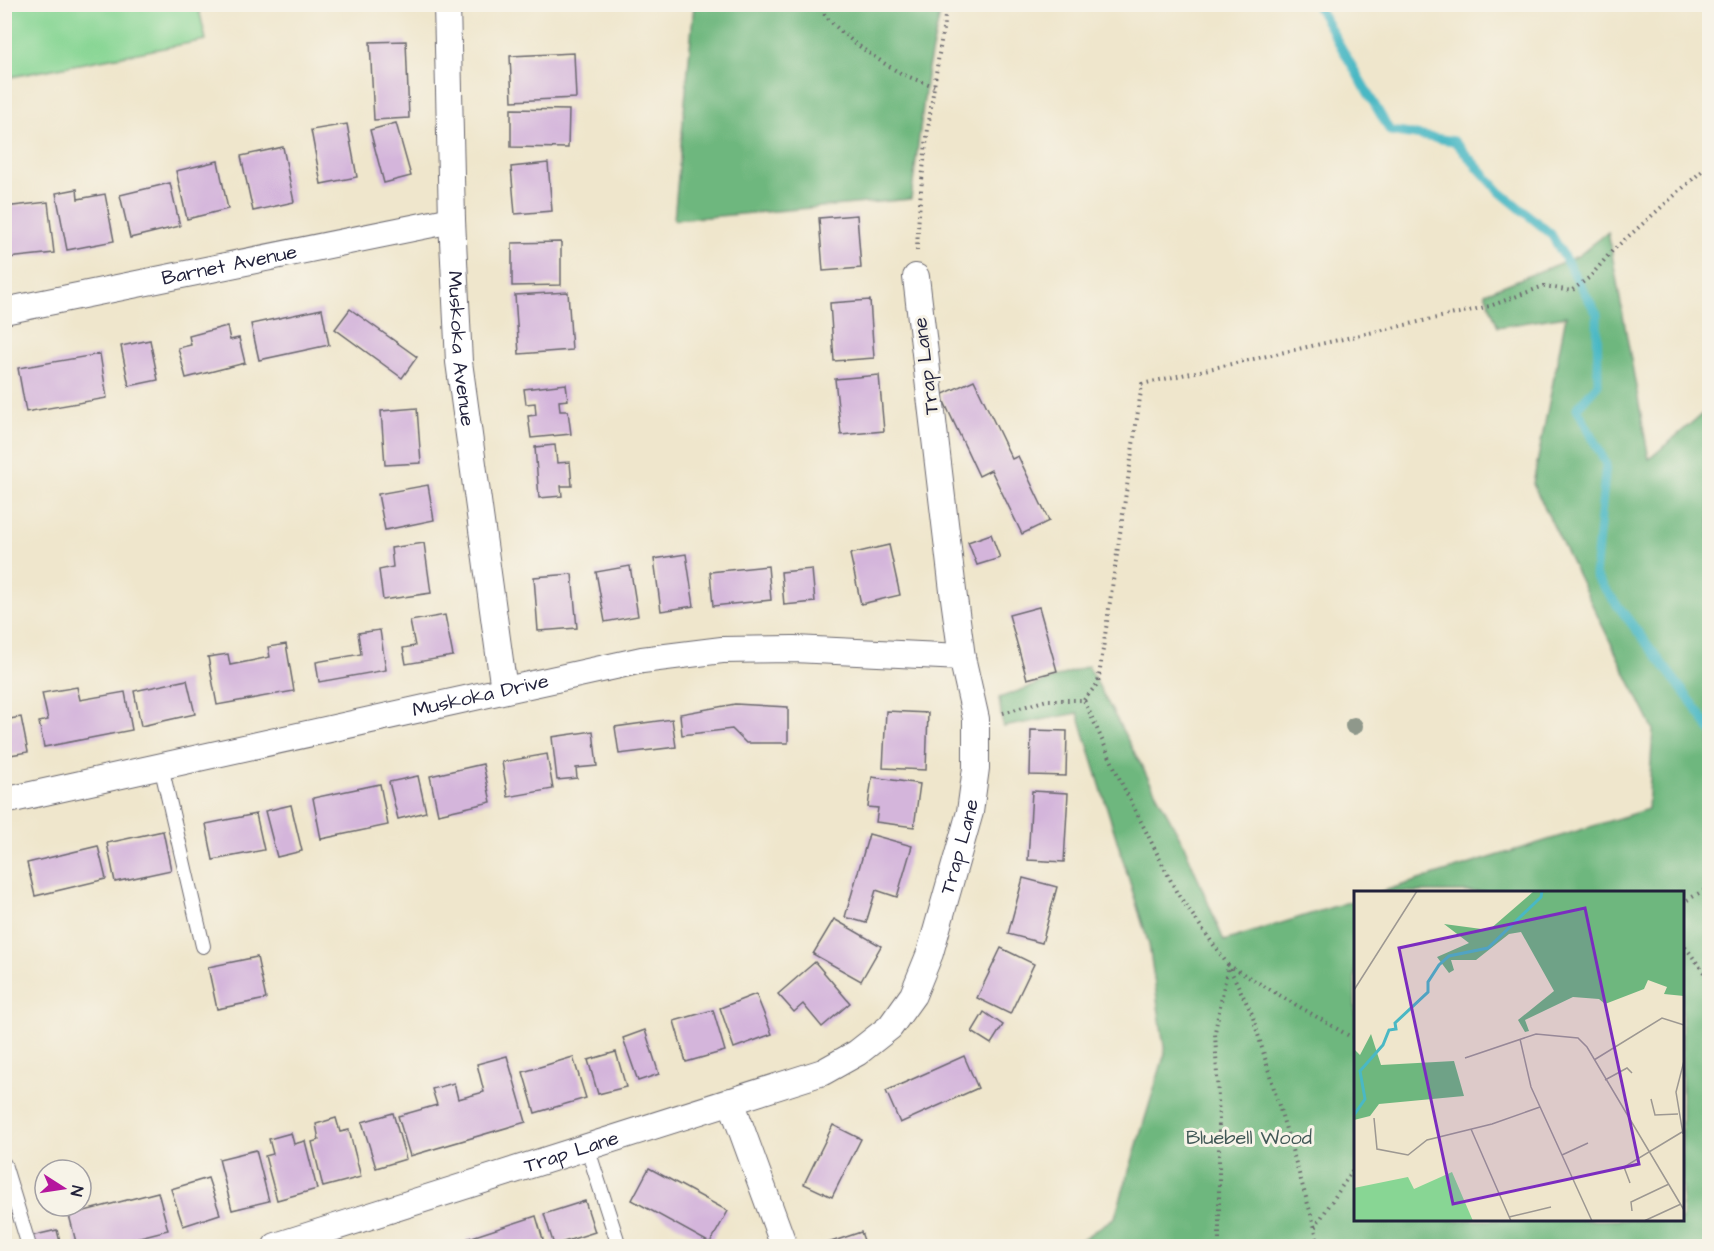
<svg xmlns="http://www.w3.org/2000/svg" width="1714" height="1251" font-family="'Architects Daughter',sans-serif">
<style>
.green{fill:#88d694;stroke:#557c68;stroke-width:1.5}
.forest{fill:#6eb77e;stroke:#486c5c;stroke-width:1.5}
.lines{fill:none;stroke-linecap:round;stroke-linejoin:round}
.stream{stroke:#4ab8c4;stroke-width:9}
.building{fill:#d4b5db}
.service-casing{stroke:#6a676e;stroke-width:16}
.minor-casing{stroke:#6a676e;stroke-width:28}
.path{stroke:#6a676e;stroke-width:4;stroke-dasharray:1.5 4.5;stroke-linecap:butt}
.service{stroke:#fff;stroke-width:14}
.minor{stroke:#fff;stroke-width:26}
.tree{fill:#8f988b}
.labels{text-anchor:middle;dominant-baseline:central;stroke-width:6;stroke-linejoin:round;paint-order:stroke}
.street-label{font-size:20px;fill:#22223b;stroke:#f7f3e8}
.park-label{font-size:20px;fill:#415856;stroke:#f7f3e8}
.inset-river{fill:none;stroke:#4ab8c4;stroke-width:3}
.inset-road{fill:none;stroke:#9d9892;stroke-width:1.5}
.view{fill:#7b2cbf;fill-opacity:0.15;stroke:#7b2cbf;stroke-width:3}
.inset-edge{fill:none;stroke:#22223b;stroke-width:3}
</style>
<rect width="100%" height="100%" fill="#f7f3e8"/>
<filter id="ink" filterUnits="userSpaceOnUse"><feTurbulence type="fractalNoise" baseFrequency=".0167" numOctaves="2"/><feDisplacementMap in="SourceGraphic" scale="12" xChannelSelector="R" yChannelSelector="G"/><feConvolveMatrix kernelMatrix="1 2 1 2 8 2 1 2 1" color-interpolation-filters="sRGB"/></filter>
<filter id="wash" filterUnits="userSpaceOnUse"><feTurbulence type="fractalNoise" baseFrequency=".008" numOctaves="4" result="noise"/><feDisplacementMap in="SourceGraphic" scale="24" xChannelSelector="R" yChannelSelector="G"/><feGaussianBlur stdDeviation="1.35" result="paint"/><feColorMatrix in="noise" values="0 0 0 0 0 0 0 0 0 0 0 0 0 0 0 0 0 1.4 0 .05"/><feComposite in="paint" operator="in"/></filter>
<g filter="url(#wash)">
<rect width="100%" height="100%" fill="#efe6cc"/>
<polygon class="green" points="5,4 198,5 206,40 5,78"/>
<g class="forest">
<polygon points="694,5 942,5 928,68 911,199 674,220"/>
<polygon points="1608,232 1649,459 1709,408 1710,594 1708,603 1710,606 1709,1246 1072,1246 1115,1217 1165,1053 1149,945 1078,713 1003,727 999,698 1088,666 1184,845 1224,941 1355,900 1356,1220 1682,1220 1682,892 1380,892 1648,809 1653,729 1533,484 1566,316 1498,327 1485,293 1578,256"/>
</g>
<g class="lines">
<polyline class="stream" points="1316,4 1390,131 1454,141 1500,192 1551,234 1597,314 1598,384 1577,408 1606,464 1595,576 1696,708 1710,730"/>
</g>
<g id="blocks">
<g class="building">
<polygon points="406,41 409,118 374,120 370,42"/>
<polygon points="574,53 576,98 512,101 510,56"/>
<polygon points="511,109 569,110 568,148 511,147"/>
<polygon points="396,123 411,176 384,183 370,130"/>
<polygon points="347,124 357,177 321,184 311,130"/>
<polygon points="283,147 294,202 253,211 241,156"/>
<polygon points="218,161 228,209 187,219 176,171"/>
<polygon points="548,163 552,211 515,214 511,167"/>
<polygon points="170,183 180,226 130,238 120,195"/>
<polygon points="77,189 78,199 105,194 114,241 67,250 56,193"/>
<polygon points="48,202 54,253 8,258 4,229 4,207"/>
<polygon points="857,215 861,268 823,271 819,218"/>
<polygon points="561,242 561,285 512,286 512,243"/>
<polygon points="568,292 572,350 519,354 515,295"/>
<polygon points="870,300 874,358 834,361 830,303"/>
<polygon points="322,309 329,345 259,360 251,324"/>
<polygon points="350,309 417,357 402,378 335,329"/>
<polygon points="227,326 230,340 239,338 245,363 186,378 178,348 191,345 189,336"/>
<polygon points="150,340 158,380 129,386 121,346"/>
<polygon points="100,354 107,398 26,412 18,368"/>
<polygon points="879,375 884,431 841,435 835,379"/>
<polygon points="974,380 1012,459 1018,456 1049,521 1022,534 991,470 979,476 941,395"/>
<polygon points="566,384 568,400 559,401 560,411 568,411 571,434 531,438 528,416 536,415 535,403 526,404 524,389"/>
<polygon points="417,408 421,463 385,465 381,411"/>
<polygon points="555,445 557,463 570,462 572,486 561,486 562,496 539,498 535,447"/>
<polygon points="428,485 434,520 385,530 378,494"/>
<polygon points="991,534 1000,558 977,565 968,542"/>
<polygon points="424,543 431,593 383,600 379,570 393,567 391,548"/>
<polygon points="889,545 900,595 861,604 850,554"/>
<polygon points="686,554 694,606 661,611 654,559"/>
<polygon points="630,566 638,616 605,622 596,572"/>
<polygon points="768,566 771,600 713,606 710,572"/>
<polygon points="812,569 815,602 784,605 781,572"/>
<polygon points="572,574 577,628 538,631 534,577"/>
<polygon points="1039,607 1057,671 1027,679 1009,615"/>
<polygon points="445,615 453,656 406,664 403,648 415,646 410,621"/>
<polygon points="380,630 386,670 319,682 316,662 361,654 358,633"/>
<polygon points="286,644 294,691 217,705 208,657 228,654 230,665 270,657 268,647"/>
<polygon points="187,680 195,714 141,726 134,691"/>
<polygon points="77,687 80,700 125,692 132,730 44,747 39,722 48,720 42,693"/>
<polygon points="735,704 788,707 788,743 746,743 732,729 682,735 680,714"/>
<polygon points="886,711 928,713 926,770 883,768"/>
<polygon points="21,717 28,752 4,756 4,720"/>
<polygon points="672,719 676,747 619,754 615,727"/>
<polygon points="1031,730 1067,731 1066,776 1030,775"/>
<polygon points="593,731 597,766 576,768 577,778 557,780 552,737"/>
<polygon points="547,754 553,789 508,797 502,762"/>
<polygon points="483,764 491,802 438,814 430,776"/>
<polygon points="418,776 426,812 398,819 389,782"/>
<polygon points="872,777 920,784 914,827 876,822 878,808 868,807"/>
<polygon points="380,784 388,825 321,839 313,798"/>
<polygon points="1032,791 1068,793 1064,862 1028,860"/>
<polygon points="291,805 302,851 277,857 265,811"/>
<polygon points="256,814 264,850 213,860 206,824"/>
<polygon points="163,831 171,870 115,882 107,843"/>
<polygon points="869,834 912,846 897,897 876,890 866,923 845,917"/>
<polygon points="98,846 106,879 35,896 27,863"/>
<polygon points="1023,878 1057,887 1042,943 1008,934"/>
<polygon points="834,919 881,946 861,981 813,954"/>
<polygon points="1001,948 1034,964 1010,1014 977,998"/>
<polygon points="257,957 266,999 217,1009 208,967"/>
<polygon points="815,962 850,1003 822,1027 803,1004 794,1012 778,994"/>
<polygon points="756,994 772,1034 734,1048 720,1008"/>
<polygon points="713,1010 725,1051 686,1062 674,1021"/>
<polygon points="984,1012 1003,1025 991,1044 972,1032"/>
<polygon points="645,1030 659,1074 638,1081 623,1038"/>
<polygon points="616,1052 626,1087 598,1094 588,1060"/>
<polygon points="507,1056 526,1122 410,1156 398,1116 437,1105 432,1089 454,1083 458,1099 484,1092 477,1064"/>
<polygon points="964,1056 978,1088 900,1123 886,1091"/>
<polygon points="573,1057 586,1098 535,1113 523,1072"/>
<polygon points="393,1113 406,1159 376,1168 362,1122"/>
<polygon points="336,1118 340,1132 349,1130 361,1177 323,1187 312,1142 319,1140 316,1124"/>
<polygon points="833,1125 861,1139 832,1197 804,1184"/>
<polygon points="291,1133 294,1144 305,1141 317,1189 277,1200 265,1156 273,1154 269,1139"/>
<polygon points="256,1150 269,1201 232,1210 219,1159"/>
<polygon points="649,1168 728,1211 710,1243 632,1200"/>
<polygon points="208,1178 220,1214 183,1226 171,1189"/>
<polygon points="158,1192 168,1230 104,1246 77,1246 69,1215"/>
<polygon points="585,1201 595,1232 554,1245 544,1214"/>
<polygon points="536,1216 545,1246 469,1246 466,1239"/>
<polygon points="57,1230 61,1246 34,1246 31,1236"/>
<polygon points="861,1232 866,1246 826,1246 825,1244"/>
</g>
</g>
</g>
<g filter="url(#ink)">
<use href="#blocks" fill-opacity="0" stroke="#6a676e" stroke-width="1.5"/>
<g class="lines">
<defs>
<g id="service">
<polyline points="161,766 203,946"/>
<polyline points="587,1147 619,1246"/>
<polyline points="4,1164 29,1246"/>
</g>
<g id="minor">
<path id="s1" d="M447,4L452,220L459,362L504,690"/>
<path id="s2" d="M4,311L452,220"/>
<path id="s3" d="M4,801L642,660L722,650L794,649L962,657"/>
<polyline points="731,1101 784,1246"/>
<path id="s4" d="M276,1246L823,1072L857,1053L890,1027L913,995L930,953L970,812L976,768V719L962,657L953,591L916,277"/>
</g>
</defs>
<use href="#service" class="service-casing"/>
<use href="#minor" class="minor-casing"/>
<g class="path">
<path d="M817,4C832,29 870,55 895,70C906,77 921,81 934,86"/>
<path d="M917,251C920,168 934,86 947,4"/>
<polyline points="1084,700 1098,683 1142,384 1490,306 1544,286 1571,291 1590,277 1612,251 1710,164"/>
<polyline points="1003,713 1047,700 1084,700 1121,782 1177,893 1228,965 1252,1014 1315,1228 1318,1246"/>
<polyline points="1682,903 1710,887"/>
<polyline points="1682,942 1710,981"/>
<polyline points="1315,1227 1356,1165"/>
<polyline points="1219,1246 1219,1121 1215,1032 1228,965 1351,1037 1356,1037"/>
</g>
<use href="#service" class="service"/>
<use href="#minor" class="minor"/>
</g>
<circle class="tree" cx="1354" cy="726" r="9"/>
</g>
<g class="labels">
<g class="street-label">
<text stroke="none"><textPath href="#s2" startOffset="230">Barnet Avenue</textPath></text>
<text stroke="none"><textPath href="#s1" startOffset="345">Muskoka Avenue</textPath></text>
<text transform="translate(926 366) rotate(-97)">Trap Lane</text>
<text stroke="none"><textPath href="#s3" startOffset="488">Muskoka Drive</textPath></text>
<text stroke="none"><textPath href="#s4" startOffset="850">Trap Lane</textPath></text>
<text stroke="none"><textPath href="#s4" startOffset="310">Trap Lane</textPath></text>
</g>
<g class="park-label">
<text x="1249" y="1138">Bluebell Wood</text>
</g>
</g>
<g transform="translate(1354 891)">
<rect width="330" height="330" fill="#efe6cc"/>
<path d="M98,281L119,330H0V297L54,286L60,298Z" fill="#88d694"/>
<path d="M180,0H330V105L310,103L313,96L294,89L290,98L251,113L245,108L219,106L171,129L175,140L171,141L164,129L200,100L167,41L155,43L122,69H97L100,79L95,82L83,66L115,52L90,33L135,39ZM17,143L27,174L100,170L110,205L25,213L16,225L0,229V158L6,164Z" fill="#6eb77e"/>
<path class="inset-river" d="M0,224L11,208L6,180L29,154L35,139L42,138L41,132L74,101V91L85,74L95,65L134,57L187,6L188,0"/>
<path class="inset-road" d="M0,99L63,0M166,148L177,196L238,330M111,167L182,143L224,147L233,156L330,319M240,169L308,127L330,134M251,189L273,177L278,182M297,208L301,224L324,223M20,227L23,258L54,264L73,249L138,233L186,216M117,238L157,330M329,243L322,201L330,170M208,264L234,252M276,292L270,276L328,241M278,320L277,311L315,293M155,326L197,316M290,330L327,313"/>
<path class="view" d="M231,17L285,273L99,313L45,57Z"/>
<rect width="330" height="330" class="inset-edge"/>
</g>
<rect width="1714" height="1251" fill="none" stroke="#f7f3e8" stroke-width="24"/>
<g transform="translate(63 1188) rotate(102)"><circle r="28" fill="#f7f3e8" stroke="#a29fa3" stroke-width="1.5"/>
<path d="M0-4.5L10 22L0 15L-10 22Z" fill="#b5179e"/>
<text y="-9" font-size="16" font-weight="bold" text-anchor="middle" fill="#22223b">N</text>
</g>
</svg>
